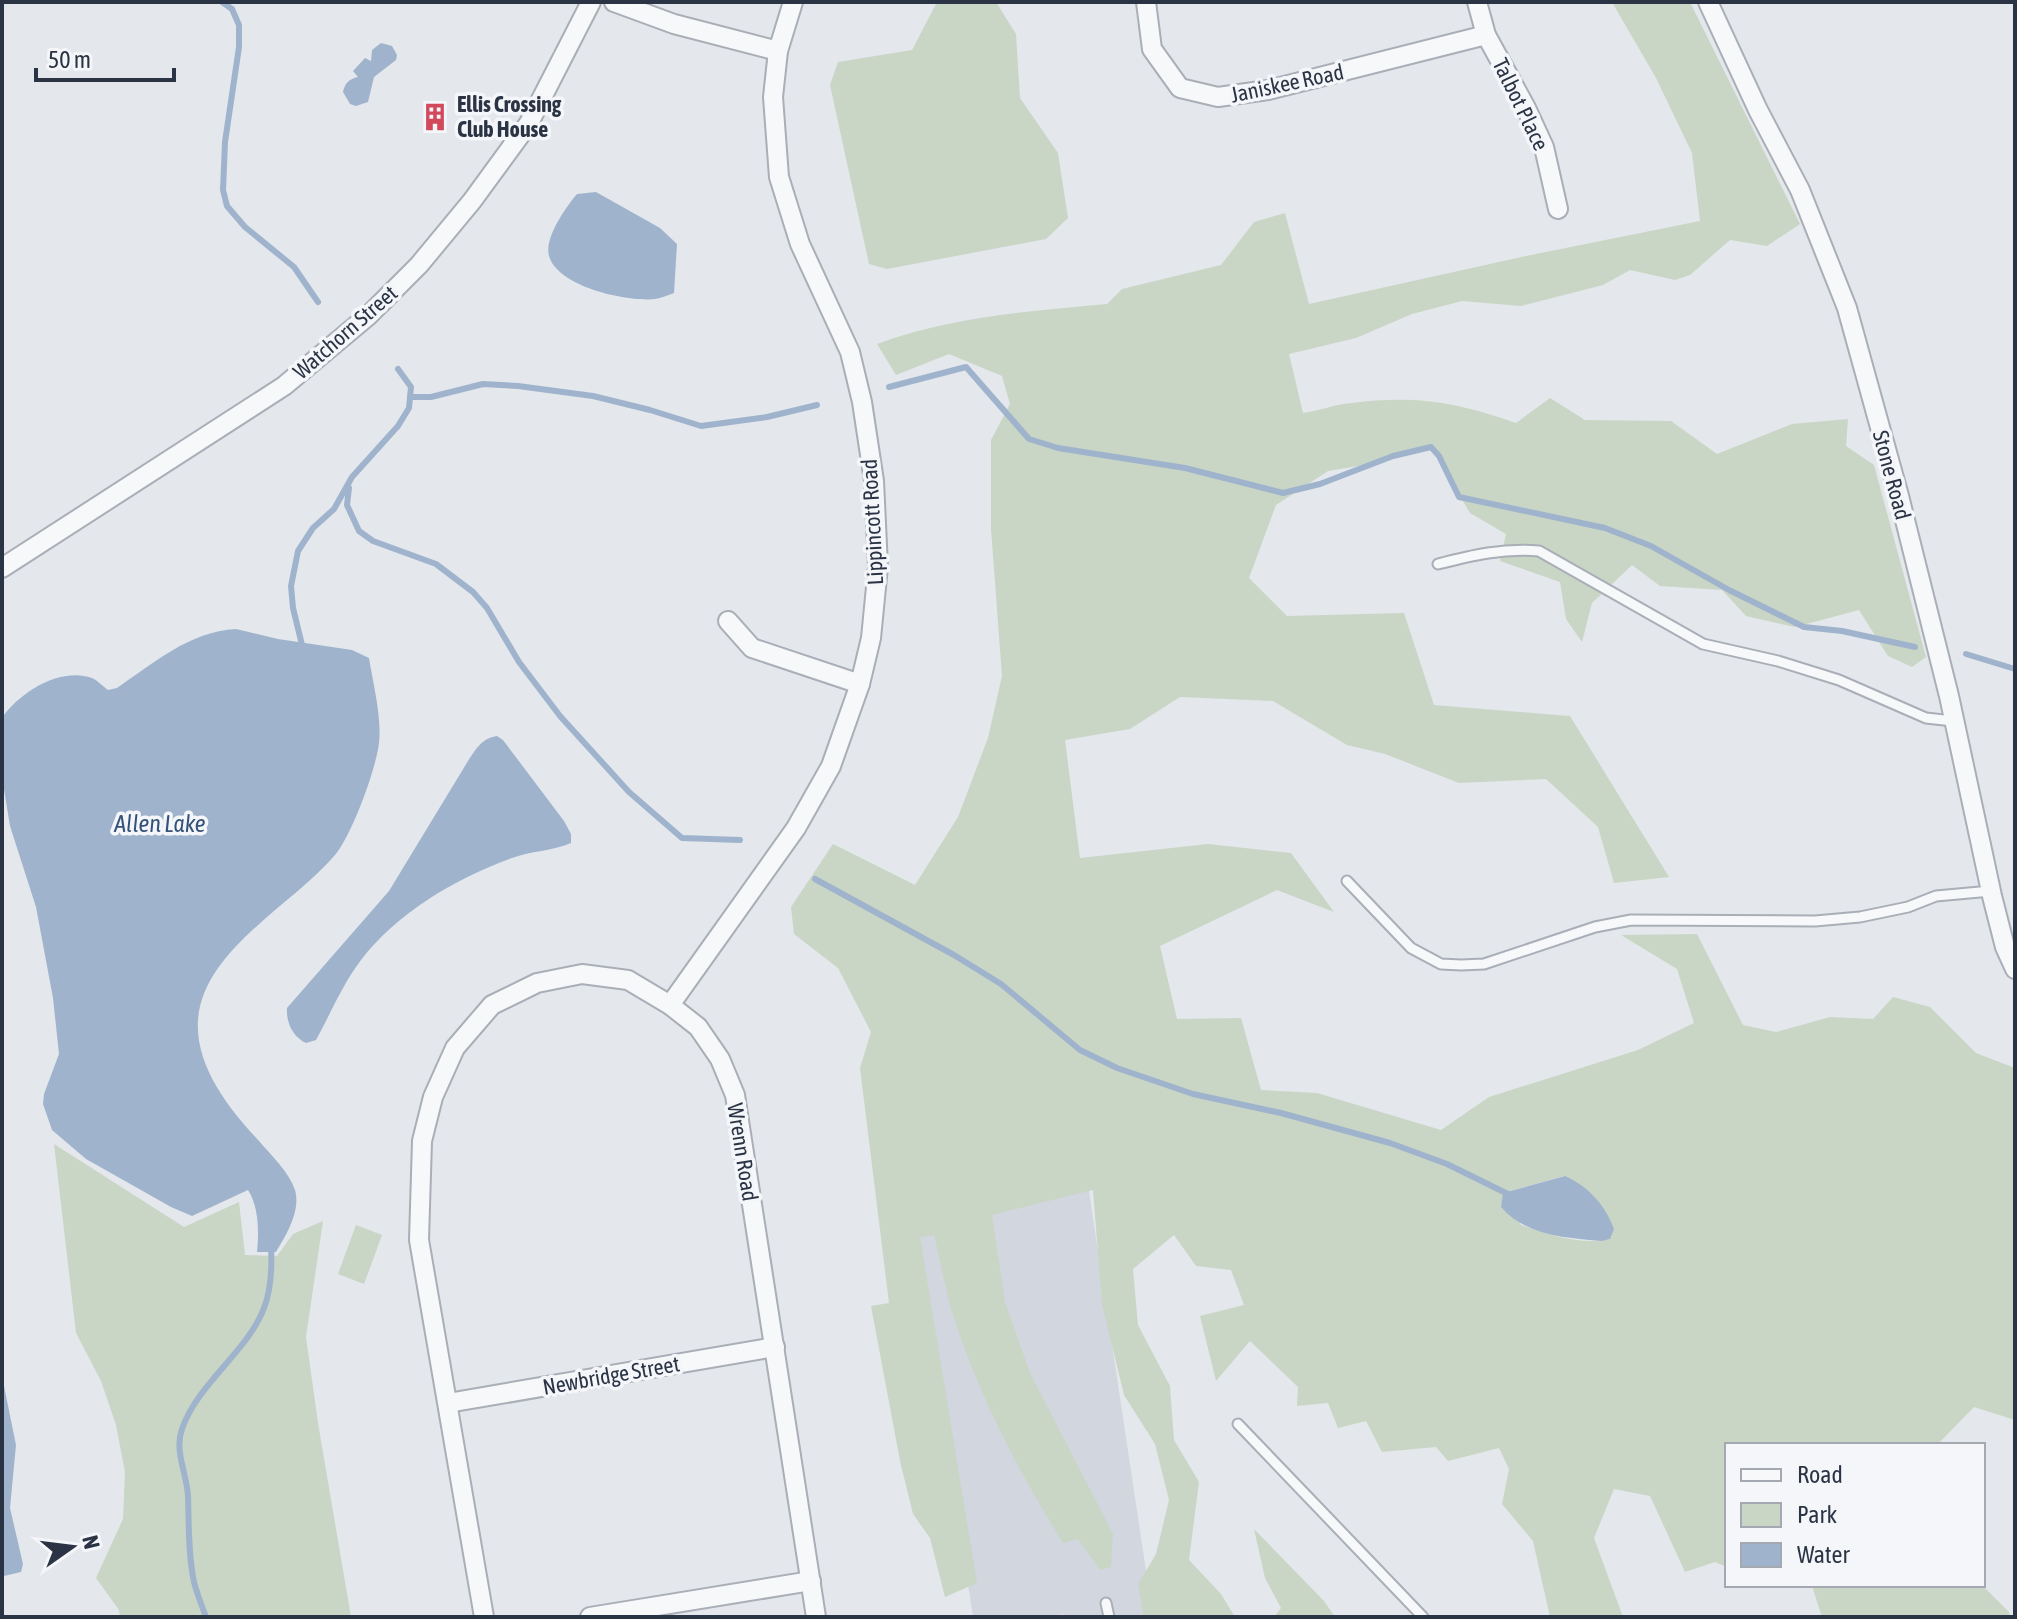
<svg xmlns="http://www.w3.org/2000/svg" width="2017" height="1619" font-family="'Asap Condensed',sans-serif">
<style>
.built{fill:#d2d6de}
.green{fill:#c9d6c5;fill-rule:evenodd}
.water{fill:#9fb4cc}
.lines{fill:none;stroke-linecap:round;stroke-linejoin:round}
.stream{stroke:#9fb4cc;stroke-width:6}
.service-casing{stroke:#a9aeb7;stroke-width:13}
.minor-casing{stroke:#a9aeb7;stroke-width:22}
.service{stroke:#f7f8fa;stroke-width:9}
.minor{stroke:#f7f8fa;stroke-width:18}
.labels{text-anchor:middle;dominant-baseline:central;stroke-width:7;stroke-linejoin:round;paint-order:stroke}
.street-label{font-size:22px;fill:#2b3445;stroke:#f4f6f9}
.poi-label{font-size:22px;font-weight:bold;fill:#2b3445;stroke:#f4f6f9;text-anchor:start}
.water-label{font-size:24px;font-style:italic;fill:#34527a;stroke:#f4f6f9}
</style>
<rect width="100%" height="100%" fill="#e4e7ec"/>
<polygon class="built" points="1088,1185 1153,1617 1064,1617 1063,1614 1053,1617 973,1617 913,1227"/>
<g class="green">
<polygon points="937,2 996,2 1016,34 1020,98 1058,153 1068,218 1046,239 887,269 869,264 830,85 838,62 912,50"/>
<path d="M1612,2H1690L1800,224L1767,246L1730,240L1690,275L1675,280L1630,270L1603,285L1521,306L1462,301L1412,314L1356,338L1289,354L1303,413C1319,411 1335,404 1352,403C1415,395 1456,402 1516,423L1550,398L1585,420L1671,421L1717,454L1792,424L1848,419L1846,446L1874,465L1926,657L1912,667L1888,656L1859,610L1795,627L1746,616L1722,590L1660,586L1632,565L1592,603L1582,642L1566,619L1560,582L1500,561L1506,534L1470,513L1430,446L1377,463L1328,471L1276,505L1249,578L1287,616L1404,613L1434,705L1570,716L1669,877L1614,883L1598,827L1546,779L1459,783L1385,754L1347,745L1273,701L1180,697L1130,729L1065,740L1080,858L1208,844L1291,853L1334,912L1277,890L1160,946L1177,1019L1241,1018L1261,1090L1317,1093L1441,1130L1489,1097L1638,1050L1694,1023L1677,969L1621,935L1697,934L1743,1025L1776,1032L1830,1017L1873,1019L1893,997L1930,1007L1976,1053L2015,1068V1420L1974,1407L1937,1445H1727V1567L1715,1562L1685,1572L1650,1496L1614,1489L1594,1538L1623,1617H1550L1533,1541L1502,1504L1509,1469L1499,1448L1448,1461L1436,1447L1382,1452L1366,1421L1338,1428L1328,1403L1297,1406L1298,1387L1250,1341L1216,1381L1200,1316L1244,1305L1231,1270L1196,1266L1174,1235L1133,1269L1138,1325L1170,1386L1174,1440L1199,1482L1189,1560L1221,1594L1235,1617H1144L1138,1584L1156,1554L1169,1500L1155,1444L1124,1395L1102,1304L1093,1190L992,1215L1005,1302L1030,1373L1113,1534L1111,1567L1100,1570L1078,1539L1063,1543C1018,1470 978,1395 952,1312C945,1287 940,1260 934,1235L920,1237L977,1583L945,1597L930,1538L913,1514L900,1461L871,1306L889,1303L860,1068L871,1032L838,968L794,934L791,907L833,844L915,885L958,817L988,738L1002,676L991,529V440L1010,404L1002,376L949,354L896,375L877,344C951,317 1029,311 1107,304L1122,289L1221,265L1254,222L1285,213L1309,304L1526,256L1700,221L1692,153L1656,78ZM1564,1176L1610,1239C1582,1246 1548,1234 1521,1225L1503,1193Z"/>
<polygon points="54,1144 184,1227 239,1202 245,1255 277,1256 293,1234 323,1221 306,1337 318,1423 351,1617 120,1617 119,1610 96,1578 123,1519 125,1472 116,1425 101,1381 76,1333"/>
<polygon points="356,1225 382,1235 364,1284 338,1274"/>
<polygon points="1254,1529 1324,1601 1335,1617 1274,1617 1281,1608 1265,1578"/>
<polygon points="1983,1579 1985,1588 2009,1612 2010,1617 1822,1617 1812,1586 1769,1585 1983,1585"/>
</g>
<g class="water">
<path d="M381,43L392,46L397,55L396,60L374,77L368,102L356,106L350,104L343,92C345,83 349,79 358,77L353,71L365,58L371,61L372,50Z"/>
<path d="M596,192L660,228L677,244L674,293C668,295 661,298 655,299C627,302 558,287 549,256C544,238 566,207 577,194Z"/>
<path d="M236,629L278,639L352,650L369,658C373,683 382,718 379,743C376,769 352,835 335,855C294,904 203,950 198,1020C195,1066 229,1109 259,1141C271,1155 289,1172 295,1190C301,1211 286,1235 276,1252H257C259,1233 259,1207 248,1190L192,1216L171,1207L86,1159L52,1130L43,1104L44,1094L59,1054L53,998L36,907L10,826L2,777V718C20,692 60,667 92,678C97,680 104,687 108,690L117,688C155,662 189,632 236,629Z"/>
<path d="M497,736L503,740L564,821L571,834V843C552,851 531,851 512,858C455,879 398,912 361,960C342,985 331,1013 316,1040L306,1043C293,1037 286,1023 287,1008L389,891L468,761C476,749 482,738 497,736Z"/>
<path d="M1565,1176C1588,1186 1606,1206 1614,1229L1610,1239L1602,1241C1566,1238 1526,1236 1501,1207L1503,1193Z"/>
<polygon points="2,1376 16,1445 10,1508 23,1564 21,1572 4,1576 2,1576"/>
</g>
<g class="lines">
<g class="stream">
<polyline points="222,2 232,9 239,25 239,47 225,142 223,190 227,206 245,227 294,267 318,302"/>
<polyline points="889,387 966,367 1029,439 1058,448 1185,468 1283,493 1320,484 1393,456 1431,447 1439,456 1459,497 1605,528 1651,546 1729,590 1804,627 1842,631 1915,647"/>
<polyline points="410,397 431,397 483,384 518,386 593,396 650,410 701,426 767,417 817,405"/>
<polyline points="349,488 347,505 359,531 373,541 436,564 473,592 487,608 519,662 560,716 629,792 682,838 740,840"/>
<polyline points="303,649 293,608 291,586 298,551 313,528 334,509 352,477 398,426 409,408 411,387 398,369"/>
<polyline points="1966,654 2015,669"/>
<polyline points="815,879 954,955 1001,984 1080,1050 1117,1068 1193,1094 1281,1113 1390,1143 1447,1164 1510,1195"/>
<path d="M206,1617C202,1606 197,1594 194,1582C188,1554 189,1524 188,1496C187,1474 174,1451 182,1429C198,1383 248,1351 264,1308C271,1290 272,1266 271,1247"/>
</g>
<defs>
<g id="service">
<path d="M1438,564C1473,555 1503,548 1539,551L1703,644L1778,661L1839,680L1926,718L1953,721"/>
<polyline points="1347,881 1411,948 1441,964 1461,965 1484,964 1595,927 1631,920 1815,921 1860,917 1908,907 1936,896 1991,891"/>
<polyline points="1238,1424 1423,1617"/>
<polyline points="1106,1603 1109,1617"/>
</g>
<g id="minor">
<polyline points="614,2 674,24 778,51"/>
<polyline points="1146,2 1152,49 1180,88 1218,97 1268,90 1486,35"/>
<polyline points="1477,2 1486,35 1526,108 1544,147 1558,209"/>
<polyline points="1708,2 1758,110 1800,190 1847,308 1899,496 1949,696 1992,896 2005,947 2015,969"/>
<polyline points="2,568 284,386 369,315 419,265 472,201 529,123 591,2"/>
<polyline points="728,621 752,648 860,684"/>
<polyline points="670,1005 796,828 831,766 860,684 871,638 878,567 874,481 862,402 850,352 800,244 779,177 773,97 778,51 793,2"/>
<polyline points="448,1403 775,1347"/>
<polyline points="484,1617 419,1240 422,1141 433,1097 455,1048 492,1005 537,983 582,974 628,980 670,1005 698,1027 720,1059 735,1095 816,1617"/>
<polyline points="590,1617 811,1581"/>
</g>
</defs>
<use href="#service" class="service-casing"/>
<use href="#minor" class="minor-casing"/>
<use href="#service" class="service"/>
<use href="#minor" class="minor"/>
</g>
<defs>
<symbol id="building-bare" viewBox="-9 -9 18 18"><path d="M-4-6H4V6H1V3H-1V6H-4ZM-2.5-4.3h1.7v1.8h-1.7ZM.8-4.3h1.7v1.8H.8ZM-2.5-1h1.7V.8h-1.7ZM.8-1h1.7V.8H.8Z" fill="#d1495b" stroke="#f4f6f9" stroke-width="2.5" paint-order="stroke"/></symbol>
</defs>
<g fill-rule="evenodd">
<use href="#building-bare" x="415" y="97" width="40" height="40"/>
</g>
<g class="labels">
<g class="street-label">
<text transform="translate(1287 83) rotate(-12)">Janiskee Road</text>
<text transform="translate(1521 104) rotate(64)">Talbot Place</text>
<text transform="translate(345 332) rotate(-41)">Watchorn Street</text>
<text transform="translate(1892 475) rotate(75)">Stone Road</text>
<text transform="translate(872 522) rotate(-93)">Lippincott Road</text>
<text transform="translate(743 1152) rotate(81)">Wrenn Road</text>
<text transform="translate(611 1375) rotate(-10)">Newbridge Street</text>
</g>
<g class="poi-label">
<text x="457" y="104">Ellis Crossing<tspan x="457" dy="25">Club House</tspan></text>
</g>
<g class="water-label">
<text x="160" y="823">Allen Lake</text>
</g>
</g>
<rect width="2017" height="1619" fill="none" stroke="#2b3445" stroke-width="8"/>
<rect x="1725" y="1443" width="260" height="144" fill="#f4f6f9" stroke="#a4a8b1" stroke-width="2"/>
<rect x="1741" y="1469" width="40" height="12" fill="#f7f8fa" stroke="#a4a8b1" stroke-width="2"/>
<text x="1797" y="1483" font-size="24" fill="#2b3445">Road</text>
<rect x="1741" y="1503" width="40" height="24" fill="#c9d6c5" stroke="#a4a8b1" stroke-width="2"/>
<text x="1797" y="1523" font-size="24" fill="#2b3445">Park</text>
<rect x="1741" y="1543" width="40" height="24" fill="#9fb4cc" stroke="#a4a8b1" stroke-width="2"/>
<text x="1797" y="1563" font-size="24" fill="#2b3445">Water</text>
<g transform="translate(72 1547) rotate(76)" stroke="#f4f6f9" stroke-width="6" paint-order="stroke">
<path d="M0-6L14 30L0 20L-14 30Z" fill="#2b3445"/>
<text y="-12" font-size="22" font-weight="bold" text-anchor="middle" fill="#2b3445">N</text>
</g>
<path d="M36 68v12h138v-12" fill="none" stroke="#2b3445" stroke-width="4"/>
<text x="48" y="68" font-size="24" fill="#2b3445" stroke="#f4f6f9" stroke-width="6" paint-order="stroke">50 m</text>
</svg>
